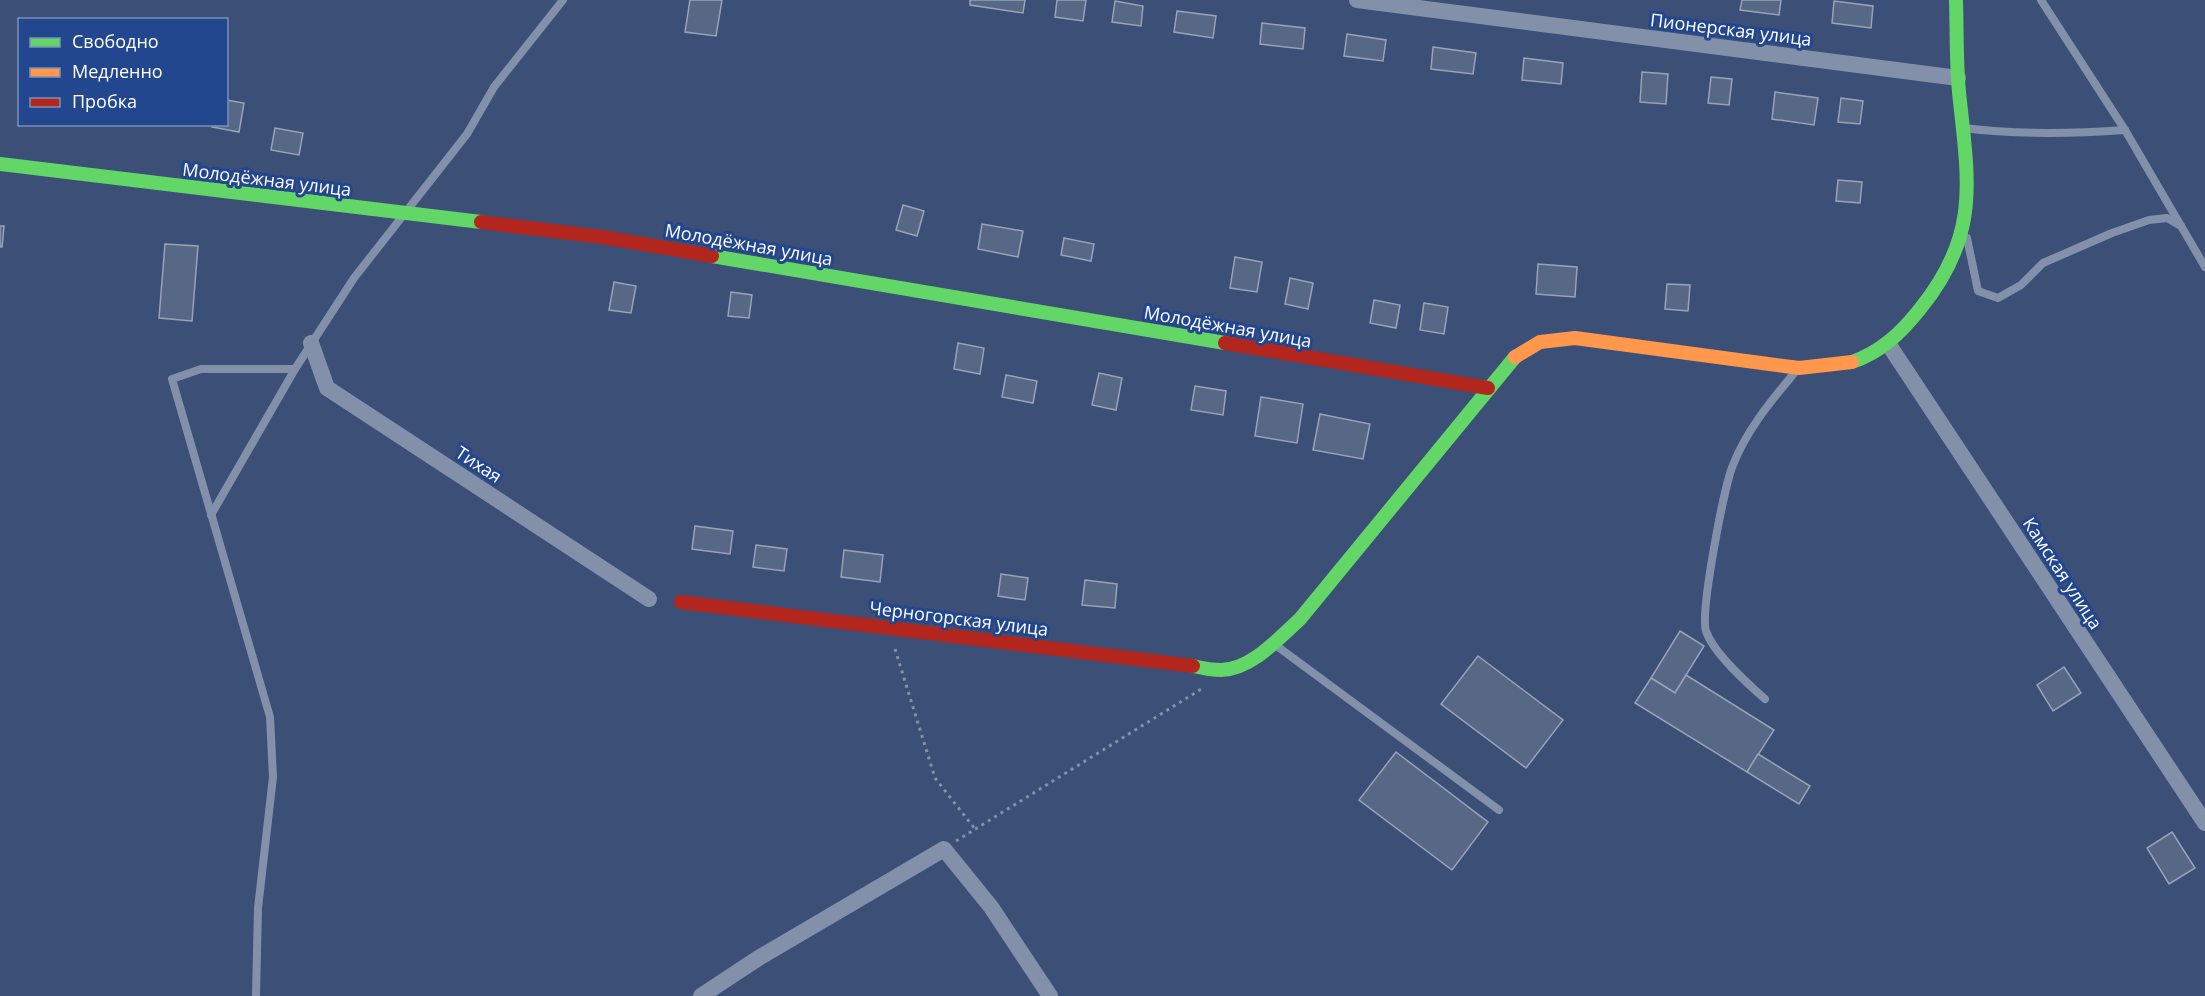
<svg xmlns="http://www.w3.org/2000/svg" width="2205" height="996" font-family="'Open Sans',sans-serif">
<style>
.building{fill:#576786;stroke:#98a3b8;stroke-width:1.5}
.lines{fill:none;stroke-linecap:round;stroke-linejoin:round}
.path{stroke:#8390a9;stroke-width:3;stroke-dasharray:3 4.5;stroke-linecap:butt}
.lane{stroke:#8390a9;stroke-width:8}
.street{stroke:#8390a9;stroke-width:16}
.fast{stroke:#63d668;stroke-width:14}
.slow{stroke:#ff974d;stroke-width:14}
.jam{stroke:#b3261e;stroke-width:14}
.labels{text-anchor:middle;dominant-baseline:central;stroke-width:6;stroke-linejoin:round;paint-order:stroke}
.street-label{font-size:18px;fill:#fff;stroke:#23478e}
</style>
<rect width="100%" height="100%" fill="#3c4f76"/>
<g class="building">
<polygon points="690,0 722,0 716,36 685,32"/>
<polygon points="970,0 1025,0 1023,13 970,5"/>
<polygon points="1057,0 1086,0 1083,21 1055,17"/>
<polygon points="1742,0 1781,0 1779,15 1740,10"/>
<polygon points="1115,1 1143,6 1141,26 1112,22"/>
<polygon points="1834,1 1873,6 1871,28 1832,23"/>
<polygon points="1177,11 1216,16 1213,38 1174,32"/>
<polygon points="1262,23 1305,28 1303,49 1260,44"/>
<polygon points="1347,34 1386,40 1383,61 1344,56"/>
<polygon points="1433,47 1476,53 1473,74 1431,69"/>
<polygon points="1524,58 1563,63 1561,84 1522,80"/>
<polygon points="1642,72 1668,74 1666,104 1640,102"/>
<polygon points="1711,77 1732,79 1729,105 1708,103"/>
<polygon points="1775,92 1818,98 1814,125 1772,119"/>
<polygon points="1841,98 1863,101 1860,124 1838,122"/>
<polygon points="226,100 244,103 239,132 212,127 213,124 226,124"/>
<polygon points="275,128 303,133 299,155 271,150"/>
<polygon points="1838,180 1862,182 1860,203 1836,201"/>
<polygon points="903,205 924,211 917,236 896,230"/>
<polygon points="982,224 1023,231 1018,257 978,249"/>
<polygon points="0,226 4,226 2,247 0,247"/>
<polygon points="1064,238 1094,244 1091,261 1061,255"/>
<polygon points="165,244 198,246 192,321 159,318"/>
<polygon points="1235,257 1262,262 1257,292 1230,288"/>
<polygon points="1538,264 1577,267 1575,297 1536,294"/>
<polygon points="1290,278 1313,283 1308,309 1285,304"/>
<polygon points="614,282 636,286 631,313 609,310"/>
<polygon points="1667,284 1690,285 1688,311 1665,309"/>
<polygon points="731,292 752,295 749,318 728,316"/>
<polygon points="1374,300 1400,305 1396,328 1370,323"/>
<polygon points="1424,303 1448,307 1444,334 1420,330"/>
<polygon points="958,343 984,348 980,374 954,369"/>
<polygon points="1099,373 1122,378 1116,410 1092,405"/>
<polygon points="1006,375 1037,381 1033,403 1002,397"/>
<polygon points="1195,386 1226,391 1223,415 1191,410"/>
<polygon points="1261,397 1303,404 1297,443 1255,436"/>
<polygon points="1320,414 1370,424 1363,459 1313,450"/>
<polygon points="695,526 733,531 730,554 692,549"/>
<polygon points="756,545 787,549 784,571 753,567"/>
<polygon points="844,550 883,555 880,582 841,577"/>
<polygon points="1001,574 1028,578 1025,600 998,596"/>
<polygon points="1085,580 1117,584 1115,608 1082,605"/>
<polygon points="1680,631 1704,646 1675,693 1651,678"/>
<polygon points="1478,656 1563,720 1526,768 1441,704"/>
<polygon points="2064,667 2081,693 2053,711 2037,685"/>
<polygon points="1686,675 1774,730 1747,772 1635,703 1651,678 1675,693"/>
<polygon points="1396,752 1488,822 1452,870 1359,800"/>
<polygon points="1758,754 1810,786 1799,804 1747,772"/>
<polygon points="2172,832 2195,868 2169,884 2147,848"/>
</g>
<g class="lines">
<g class="path">
<polyline points="895,649 935,778 975,829"/>
<polyline points="956,841 1203,688"/>
</g>
<g class="lane">
<polyline points="2041,0 2125,130 2205,267"/>
<path d="M1964,128C2018,135 2070,134 2125,130"/>
<polyline points="1967,238 1978,291 1998,298 2021,285 2043,263 2112,233 2149,220 2167,218 2181,226"/>
<polyline points="211,515 295,369 354,278 467,134 494,87 563,0"/>
<polyline points="1274,644 1499,810"/>
<path d="M1765,699C1748,684 1713,653 1706,631C1700,612 1724,486 1733,465C1747,429 1772,400 1796,371"/>
<polyline points="256,996 258,908 273,777 270,717 172,379 201,369 295,369"/>
</g>
<g class="street">
<polyline points="1357,0 1958,78"/>
<polyline points="311,343 327,388 649,599"/>
<polyline points="1889,345 2205,823"/>
<polyline points="701,996 757,959 944,849 991,907 1050,996"/>
</g>
<g class="fast">
<polyline points="0,164 481,222"/>
<polyline points="712,256 1225,343"/>
<path d="M1852,362C1881,352 1901,333 1920,309C1981,234 1968,180 1959,92C1956,61 1957,31 1956,0"/>
<path d="M1193,666C1202,668 1212,670 1221,670C1252,669 1279,638 1300,619L1515,357"/>
</g>
<polyline class="slow" points="1515,357 1540,342 1575,338 1799,368 1852,362"/>
<g class="jam">
<polyline points="481,222 602,237 712,256"/>
<polyline points="1225,343 1488,388"/>
<polyline points="681,602 1193,666"/>
</g>
</g>
<g class="labels">
<g class="street-label">
<text transform="translate(1731 29) rotate(7)">Пионерская улица</text>
<text transform="translate(267 179) rotate(7)">Молодёжная улица</text>
<text transform="translate(749 244) rotate(10)">Молодёжная улица</text>
<text transform="translate(1228 326) rotate(10)">Молодёжная улица</text>
<text transform="translate(479 464) rotate(33)">Тихая</text>
<text transform="translate(2063 573) rotate(57)">Камская улица</text>
<text transform="translate(959 618) rotate(7)">Черногорская улица</text>
</g>
</g>
<rect x="18" y="18" width="210" height="108" fill="#23478e" stroke="#7b91bb" stroke-width="1.5"/>
<rect x="30" y="38" width="30" height="9" fill="#63d668" stroke="#7b91bb" stroke-width="1.5"/>
<text x="72" y="48" font-size="18" fill="#ffffff">Свободно</text>
<rect x="30" y="68" width="30" height="9" fill="#ff974d" stroke="#7b91bb" stroke-width="1.5"/>
<text x="72" y="78" font-size="18" fill="#ffffff">Медленно</text>
<rect x="30" y="98" width="30" height="9" fill="#b3261e" stroke="#7b91bb" stroke-width="1.5"/>
<text x="72" y="108" font-size="18" fill="#ffffff">Пробка</text>
</svg>
